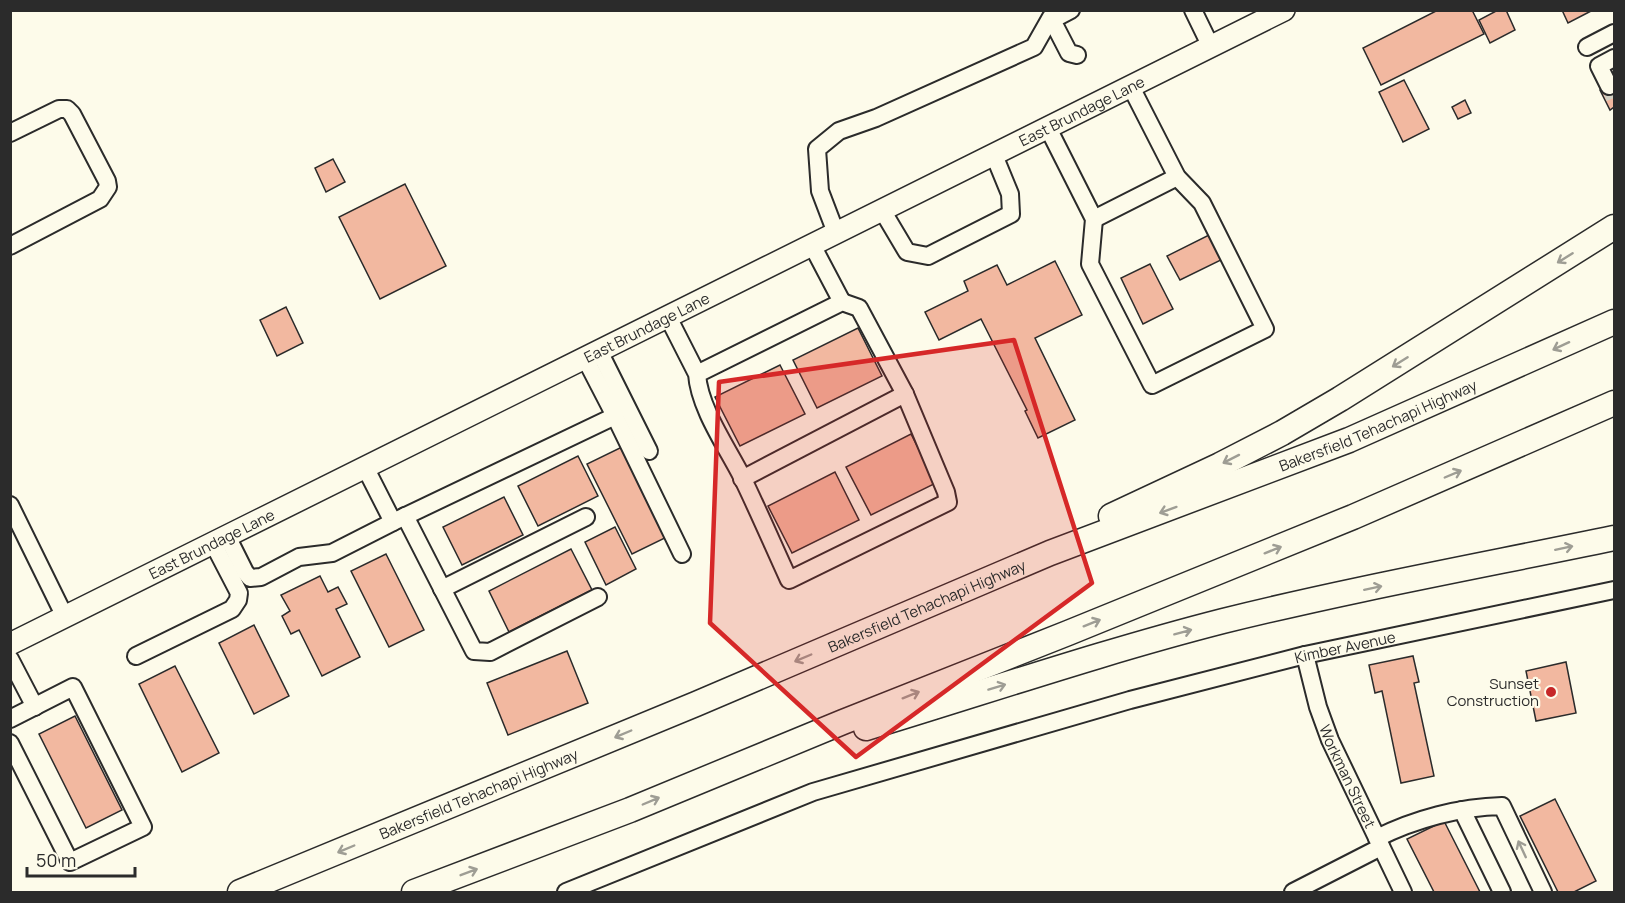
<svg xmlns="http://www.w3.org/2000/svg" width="1625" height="903" font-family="Manrope,sans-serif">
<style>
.building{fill:#f2b8a0;stroke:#2b2b2b;stroke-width:1.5}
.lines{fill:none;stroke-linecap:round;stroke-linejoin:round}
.minor-tunnel{stroke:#d3d1c4;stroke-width:16;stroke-dasharray:16 8;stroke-linecap:butt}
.minor-casing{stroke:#2b2b2b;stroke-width:20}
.major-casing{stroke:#2b2b2b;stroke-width:24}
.highway-casing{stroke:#2b2b2b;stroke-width:27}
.minor{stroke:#fdfbea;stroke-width:16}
.major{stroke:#fdfbea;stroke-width:21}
.highway{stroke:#fdfbea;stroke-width:24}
.oneway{stroke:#9e9d94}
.marked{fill:#d62828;fill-opacity:0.2;stroke:#d62828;stroke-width:4.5;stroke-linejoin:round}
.poi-dot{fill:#c62828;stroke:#fdfbea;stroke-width:2}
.labels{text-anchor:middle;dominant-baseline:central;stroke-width:4.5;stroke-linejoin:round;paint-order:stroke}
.street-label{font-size:15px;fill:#2b2b2b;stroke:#fdfbea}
.poi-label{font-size:15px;fill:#2b2b2b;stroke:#fdfbea;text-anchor:end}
</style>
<rect width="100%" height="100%" fill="#fdfbea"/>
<g class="building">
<polygon points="1438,10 1472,10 1484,34 1381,85 1363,48"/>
<polygon points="1498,10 1506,10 1515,30 1490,43 1479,20"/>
<polygon points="1562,10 1593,10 1568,23"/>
<polygon points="1404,80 1429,129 1403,142 1379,92"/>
<polygon points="1614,83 1614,107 1610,110 1600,90"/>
<polygon points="1465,100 1471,113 1458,119 1452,107"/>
<polygon points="333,159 345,182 326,192 315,168"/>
<polygon points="405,184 446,266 380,299 339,217"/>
<polygon points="1211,234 1223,259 1180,280 1167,256"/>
<polygon points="1055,261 1082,315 1035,338 1075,420 1038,438 1025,411 1027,410 981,319 939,340 925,312 968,291 964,281 997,265 1007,285"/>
<polygon points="1150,264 1173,309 1143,324 1121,278"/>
<polygon points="286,307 303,343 277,356 260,320"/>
<polygon points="858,328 882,376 817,408 793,360"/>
<polygon points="780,365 805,414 740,446 715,397"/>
<polygon points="911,434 936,483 871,515 846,467"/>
<polygon points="624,446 669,536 632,554 587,464"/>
<polygon points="578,456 598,496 538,526 518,486"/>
<polygon points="835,472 859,520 792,553 768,506"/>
<polygon points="504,497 523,535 462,565 443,527"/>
<polygon points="615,527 636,569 606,585 585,542"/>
<polygon points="571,549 592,590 509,632 489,591"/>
<polygon points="386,554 424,630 389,647 351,571"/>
<polygon points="320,576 328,592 338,587 347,604 336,609 360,657 322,676 299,630 291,634 282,616 290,611 281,595"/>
<polygon points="254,625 289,696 254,714 219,643"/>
<polygon points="567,651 588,703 508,735 487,683"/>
<polygon points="1413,656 1419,682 1414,683 1434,776 1401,783 1382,691 1375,693 1369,665"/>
<polygon points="1566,662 1576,713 1536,721 1526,671"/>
<polygon points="175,666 219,753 182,772 139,684"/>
<polygon points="75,716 122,810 86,828 39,734"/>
<polygon points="1555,799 1596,881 1574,892 1558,892 1520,816"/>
<polygon points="1444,821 1480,892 1434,892 1407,839"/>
</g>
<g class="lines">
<polyline class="minor-tunnel" points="1609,86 1614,98"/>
<defs>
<g id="minor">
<polyline points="1071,10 1052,20 1069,53 1077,55"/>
<polyline points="1193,10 1211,47"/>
<polyline points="1587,47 1614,33"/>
<polyline points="1609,86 1599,66 1614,58"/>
<polyline points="1048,128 1094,219 1090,264 1152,385 1265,329 1202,203 1177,177 1131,87"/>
<polyline points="10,133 59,109 67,109 72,114 107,181 108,187 100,199 10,246"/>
<polyline points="882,210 907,252 928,256 1011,214 1010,194 994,155"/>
<polyline points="1094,219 1177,177"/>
<polyline points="836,233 820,191 817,149 839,131 876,118 1034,47 1051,17"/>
<polyline points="812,245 842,302"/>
<path d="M668,317L697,374C699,407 726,446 741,475C758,510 773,545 789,580L948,502L946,492L905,394L859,308L842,302L697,374"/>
<polyline points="599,351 649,451"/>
<polyline points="615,416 682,554"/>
<polyline points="742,479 905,394"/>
<polyline points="10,505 65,617"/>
<polyline points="405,516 474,651 490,652 598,597"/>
<polyline points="393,522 615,416 585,358"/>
<polyline points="227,536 245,572 250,578 261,577 299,557 332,553 393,522 365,467"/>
<polyline points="442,589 586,517"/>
<path id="s1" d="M1305,655L1318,707L1330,740L1403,892"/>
<polyline points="136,656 232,609 238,600 239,593 213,543"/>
<polyline points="10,659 35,707"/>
<polyline points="10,719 73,687 143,827 70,862 10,743"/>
<polyline points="1462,810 1502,892"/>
<path d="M1377,838C1415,819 1460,807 1502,806L1543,892"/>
<path id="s2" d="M566,892L813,792L1130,700L1305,655L1614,590"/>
<polyline points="1293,892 1381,847"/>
</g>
<g id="major">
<path id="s3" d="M10,644L1284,10"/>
</g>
<g id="highway">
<polyline points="1111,516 1220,465 1282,433 1340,399 1614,227"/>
<path d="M866,728C985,692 1102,652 1223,621C1352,589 1484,565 1614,538"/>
<path id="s4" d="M240,892L696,704L1050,553L1349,440L1614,322"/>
<polyline points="414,892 630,810 843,722 1068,633 1353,517 1614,403"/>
</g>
</defs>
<use href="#minor" class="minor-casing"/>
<use href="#major" class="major-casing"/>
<use href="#highway" class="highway-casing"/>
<use href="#minor" class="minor"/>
<use href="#major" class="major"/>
<use href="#highway" class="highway"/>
</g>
<defs><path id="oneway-shaft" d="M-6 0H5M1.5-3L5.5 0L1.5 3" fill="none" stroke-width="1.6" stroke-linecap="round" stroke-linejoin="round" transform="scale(1.5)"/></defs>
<g class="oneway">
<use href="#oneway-shaft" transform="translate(1565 258) rotate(148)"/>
<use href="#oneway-shaft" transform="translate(1561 346) rotate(155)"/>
<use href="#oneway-shaft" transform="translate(1400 362) rotate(148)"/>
<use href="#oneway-shaft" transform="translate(1231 459) rotate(153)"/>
<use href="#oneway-shaft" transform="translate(1453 474) rotate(-23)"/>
<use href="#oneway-shaft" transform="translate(1168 510) rotate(160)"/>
<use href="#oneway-shaft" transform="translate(1564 548) rotate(-12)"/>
<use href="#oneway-shaft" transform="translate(1273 550) rotate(-22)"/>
<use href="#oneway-shaft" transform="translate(1373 588) rotate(-12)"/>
<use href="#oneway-shaft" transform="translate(1092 623) rotate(-22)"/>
<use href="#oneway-shaft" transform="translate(1183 632) rotate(-15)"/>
<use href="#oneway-shaft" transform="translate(803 658) rotate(157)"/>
<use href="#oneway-shaft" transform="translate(997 687) rotate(-17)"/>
<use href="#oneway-shaft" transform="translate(911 695) rotate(-22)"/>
<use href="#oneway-shaft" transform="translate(623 734) rotate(157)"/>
<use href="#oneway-shaft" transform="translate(651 801) rotate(-23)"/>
<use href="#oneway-shaft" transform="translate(346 849) rotate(157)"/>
<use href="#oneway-shaft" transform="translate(1522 849) rotate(-115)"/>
<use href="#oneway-shaft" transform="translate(469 872) rotate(-21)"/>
</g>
<path class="marked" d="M1014,340L1092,583L856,757L710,623L719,382Z"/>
<circle class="poi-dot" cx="1551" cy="692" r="6"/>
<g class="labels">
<g class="street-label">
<text stroke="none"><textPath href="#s3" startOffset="1197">East Brundage Lane</textPath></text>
<text stroke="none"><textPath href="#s3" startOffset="711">East Brundage Lane</textPath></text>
<text stroke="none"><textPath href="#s4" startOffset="1230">Bakersfield Tehachapi Highway</textPath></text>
<text stroke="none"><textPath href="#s3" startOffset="225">East Brundage Lane</textPath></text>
<text stroke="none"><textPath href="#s4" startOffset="744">Bakersfield Tehachapi Highway</textPath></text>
<text stroke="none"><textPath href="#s2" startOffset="818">Kimber Avenue</textPath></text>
<text stroke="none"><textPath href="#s1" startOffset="129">Workman Street</textPath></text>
<text stroke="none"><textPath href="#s4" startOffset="258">Bakersfield Tehachapi Highway</textPath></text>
</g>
<g class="poi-label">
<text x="1539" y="683">Sunset<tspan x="1539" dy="17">Construction</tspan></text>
</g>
</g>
<rect width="1625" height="903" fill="none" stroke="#2b2b2b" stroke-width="24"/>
<path d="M27 867v9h108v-9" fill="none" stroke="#2b2b2b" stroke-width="3"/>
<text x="36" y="867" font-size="18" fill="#2b2b2b" stroke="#fdfbea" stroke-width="4.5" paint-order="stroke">50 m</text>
</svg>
